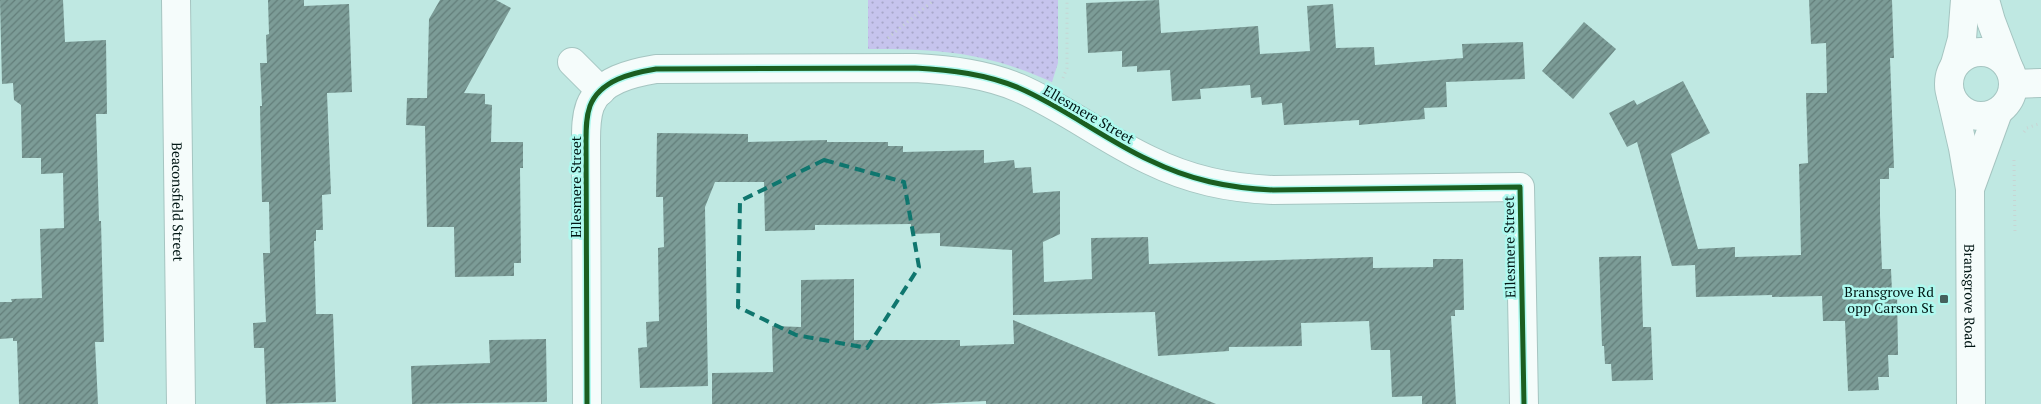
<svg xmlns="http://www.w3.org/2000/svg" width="2041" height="404" font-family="'PT Serif',serif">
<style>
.grass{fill:url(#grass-dots)}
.building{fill:url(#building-hatch)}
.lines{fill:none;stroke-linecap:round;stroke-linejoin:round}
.minor-casing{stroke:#a5c5c1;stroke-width:30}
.major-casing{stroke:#a5c5c1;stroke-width:30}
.path{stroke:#c8d4d3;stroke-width:3;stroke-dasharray:1 4;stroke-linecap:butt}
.minor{stroke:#f5fcfb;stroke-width:28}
.major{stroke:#f5fcfb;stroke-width:28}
.cycleway-casing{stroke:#aef9ef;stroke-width:8}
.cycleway{stroke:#1b5e20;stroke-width:5}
.marked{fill:none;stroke:#0f766e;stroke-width:4;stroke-dasharray:10 6;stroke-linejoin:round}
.poi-dot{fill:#44605c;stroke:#aef9ef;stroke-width:2}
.labels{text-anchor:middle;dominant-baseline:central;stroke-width:5;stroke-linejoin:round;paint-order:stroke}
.street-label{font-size:14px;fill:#011614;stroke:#aef9ef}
.poi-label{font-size:14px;fill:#011614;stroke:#aef9ef;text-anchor:end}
</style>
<defs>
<pattern id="grass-dots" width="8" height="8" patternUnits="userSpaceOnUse" patternTransform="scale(1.25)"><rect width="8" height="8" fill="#c6c4ed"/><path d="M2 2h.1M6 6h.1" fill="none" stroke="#a8a8ca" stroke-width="1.8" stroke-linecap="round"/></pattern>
<pattern id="building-hatch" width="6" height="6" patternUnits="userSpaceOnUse" patternTransform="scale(1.25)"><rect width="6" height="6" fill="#7c9c97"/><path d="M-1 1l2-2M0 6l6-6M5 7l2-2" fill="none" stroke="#637e7a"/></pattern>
</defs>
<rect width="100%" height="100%" fill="#bfe8e2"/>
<path class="grass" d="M868,0H1058V63L1052,82C985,52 940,49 868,49Z"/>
<g class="building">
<polygon points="0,0 63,0 65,42 106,40 107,114 96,114 99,221 101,221 104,342 95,342 98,404 19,404 17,341 13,341 13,338 0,339 0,302 12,302 11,299 42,298 40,229 64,228 63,173 41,174 41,158 22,158 21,105 14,100 13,83 2,84"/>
<polygon points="268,0 304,0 304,6 349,4 352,92 327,93 331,194 322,195 323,230 316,230 316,241 314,241 316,314 333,314 336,402 266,404 264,348 254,348 253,323 266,322 263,253 270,253 269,202 262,202 260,106 262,106 260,63 267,63 266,35 269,34"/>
<polygon points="440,0 496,0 511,8 464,93 485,94 485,104 492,105 491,142 523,142 523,168 520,168 521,263 514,263 514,276 455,277 454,227 427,227 425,126 406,125 407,98 427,98 429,19"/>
<polygon points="1159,0 1161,33 1258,26 1260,54 1310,51 1307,6 1333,4 1336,48 1374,47 1375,65 1463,58 1462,44 1523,42 1525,79 1446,82 1447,107 1424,108 1425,119 1359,125 1359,120 1284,125 1282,103 1262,105 1261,97 1251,98 1250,85 1200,89 1201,99 1172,101 1170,70 1137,72 1137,66 1122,67 1122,51 1088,53 1086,3"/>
<polygon points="1809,0 1892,0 1894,58 1890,58 1894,168 1889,168 1889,179 1880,179 1880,215 1882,269 1891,269 1892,292 1897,292 1898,355 1888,355 1889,377 1878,377 1879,390 1848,391 1845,321 1823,321 1822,296 1772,297 1772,295 1696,297 1695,265 1672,266 1637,142 1627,147 1609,113 1634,100 1637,105 1683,81 1710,133 1671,154 1698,249 1735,247 1735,257 1801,255 1799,164 1808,163 1806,93 1827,93 1826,43 1811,44"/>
<polygon points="1584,22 1616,49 1573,99 1542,71"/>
<polygon points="657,133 748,134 748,142 827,140 827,142 888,142 888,146 903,146 903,152 984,150 984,163 1014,160 1015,168 1031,167 1033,193 1060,191 1060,234 1043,242 1044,282 1092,279 1091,238 1148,237 1149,264 1373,257 1373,268 1433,267 1433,259 1463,259 1464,310 1455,310 1455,316 1451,316 1456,404 1422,404 1422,396 1392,397 1390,350 1371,350 1369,321 1301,323 1302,346 1229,347 1229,351 1158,356 1155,312 1013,315 1012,250 940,246 940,233 911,234 911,224 815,225 815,230 765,231 764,182 715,182 705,207 708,386 640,388 638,348 647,347 646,322 659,321 658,248 664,247 663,197 656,197"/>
<polygon points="1641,256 1643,327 1651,327 1653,380 1612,381 1611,364 1605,364 1604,346 1602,346 1599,257"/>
<polygon points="854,279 854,340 960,340 960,346 1014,344 1013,320 1216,404 986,404 986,401 925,404 712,404 712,373 773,372 772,326 801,327 801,280"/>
<polygon points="546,339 547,402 412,404 411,366 490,363 489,340"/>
</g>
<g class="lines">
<defs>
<g id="minor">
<polyline points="572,62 601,91"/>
<polyline points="2013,84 2041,83"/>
<path d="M587,404L586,141C586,129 586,117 590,106C600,80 632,73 656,69L915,68C951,70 986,74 1019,88C1065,108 1104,139 1149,160C1190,180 1228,188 1273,190L1520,187L1524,404"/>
</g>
<g id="major">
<path id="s1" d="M176,0L181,404"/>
<polyline points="1985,0 1991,21 2008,66"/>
<circle cx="1981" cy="84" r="32"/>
<polyline points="1955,64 1962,39 1965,0"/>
<path id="s2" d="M1951,96L1963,148L1970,189L1971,404"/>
<polyline points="1971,186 1998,112"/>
</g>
</defs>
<use href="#minor" class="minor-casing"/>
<use href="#major" class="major-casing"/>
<g class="path">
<polyline points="888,38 934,0"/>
<polyline points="1063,78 1067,68 1067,0"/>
<polyline points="2024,132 2027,128 2041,123"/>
<polyline points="2014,160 2015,235"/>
</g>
<use href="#minor" class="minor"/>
<use href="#major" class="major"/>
<defs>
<path id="cycleway" d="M587,404L586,141C586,129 586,117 590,106C600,80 632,73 656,69L915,68C951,70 986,74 1019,88C1065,108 1104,139 1149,160C1190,180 1228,188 1273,190L1520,187L1524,404"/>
</defs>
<use href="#cycleway" class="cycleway-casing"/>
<use href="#cycleway" class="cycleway"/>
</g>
<path class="marked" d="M824,160L904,182L919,267L867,348L796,335L738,307L740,201Z"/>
<rect class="poi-dot" x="1939" y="294" width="10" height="10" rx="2.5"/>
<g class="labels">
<g class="street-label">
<text transform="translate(1089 114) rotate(30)">Ellesmere Street</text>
<text transform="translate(575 187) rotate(-90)">Ellesmere Street</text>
<text stroke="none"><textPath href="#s1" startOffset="202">Beaconsfield Street</textPath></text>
<text transform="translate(1509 247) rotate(-91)">Ellesmere Street</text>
<text stroke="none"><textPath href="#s2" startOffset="202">Bransgrove Road</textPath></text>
</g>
<g class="poi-label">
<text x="1934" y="291">Bransgrove Rd<tspan x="1934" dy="16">opp Carson St</tspan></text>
</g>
</g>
</svg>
